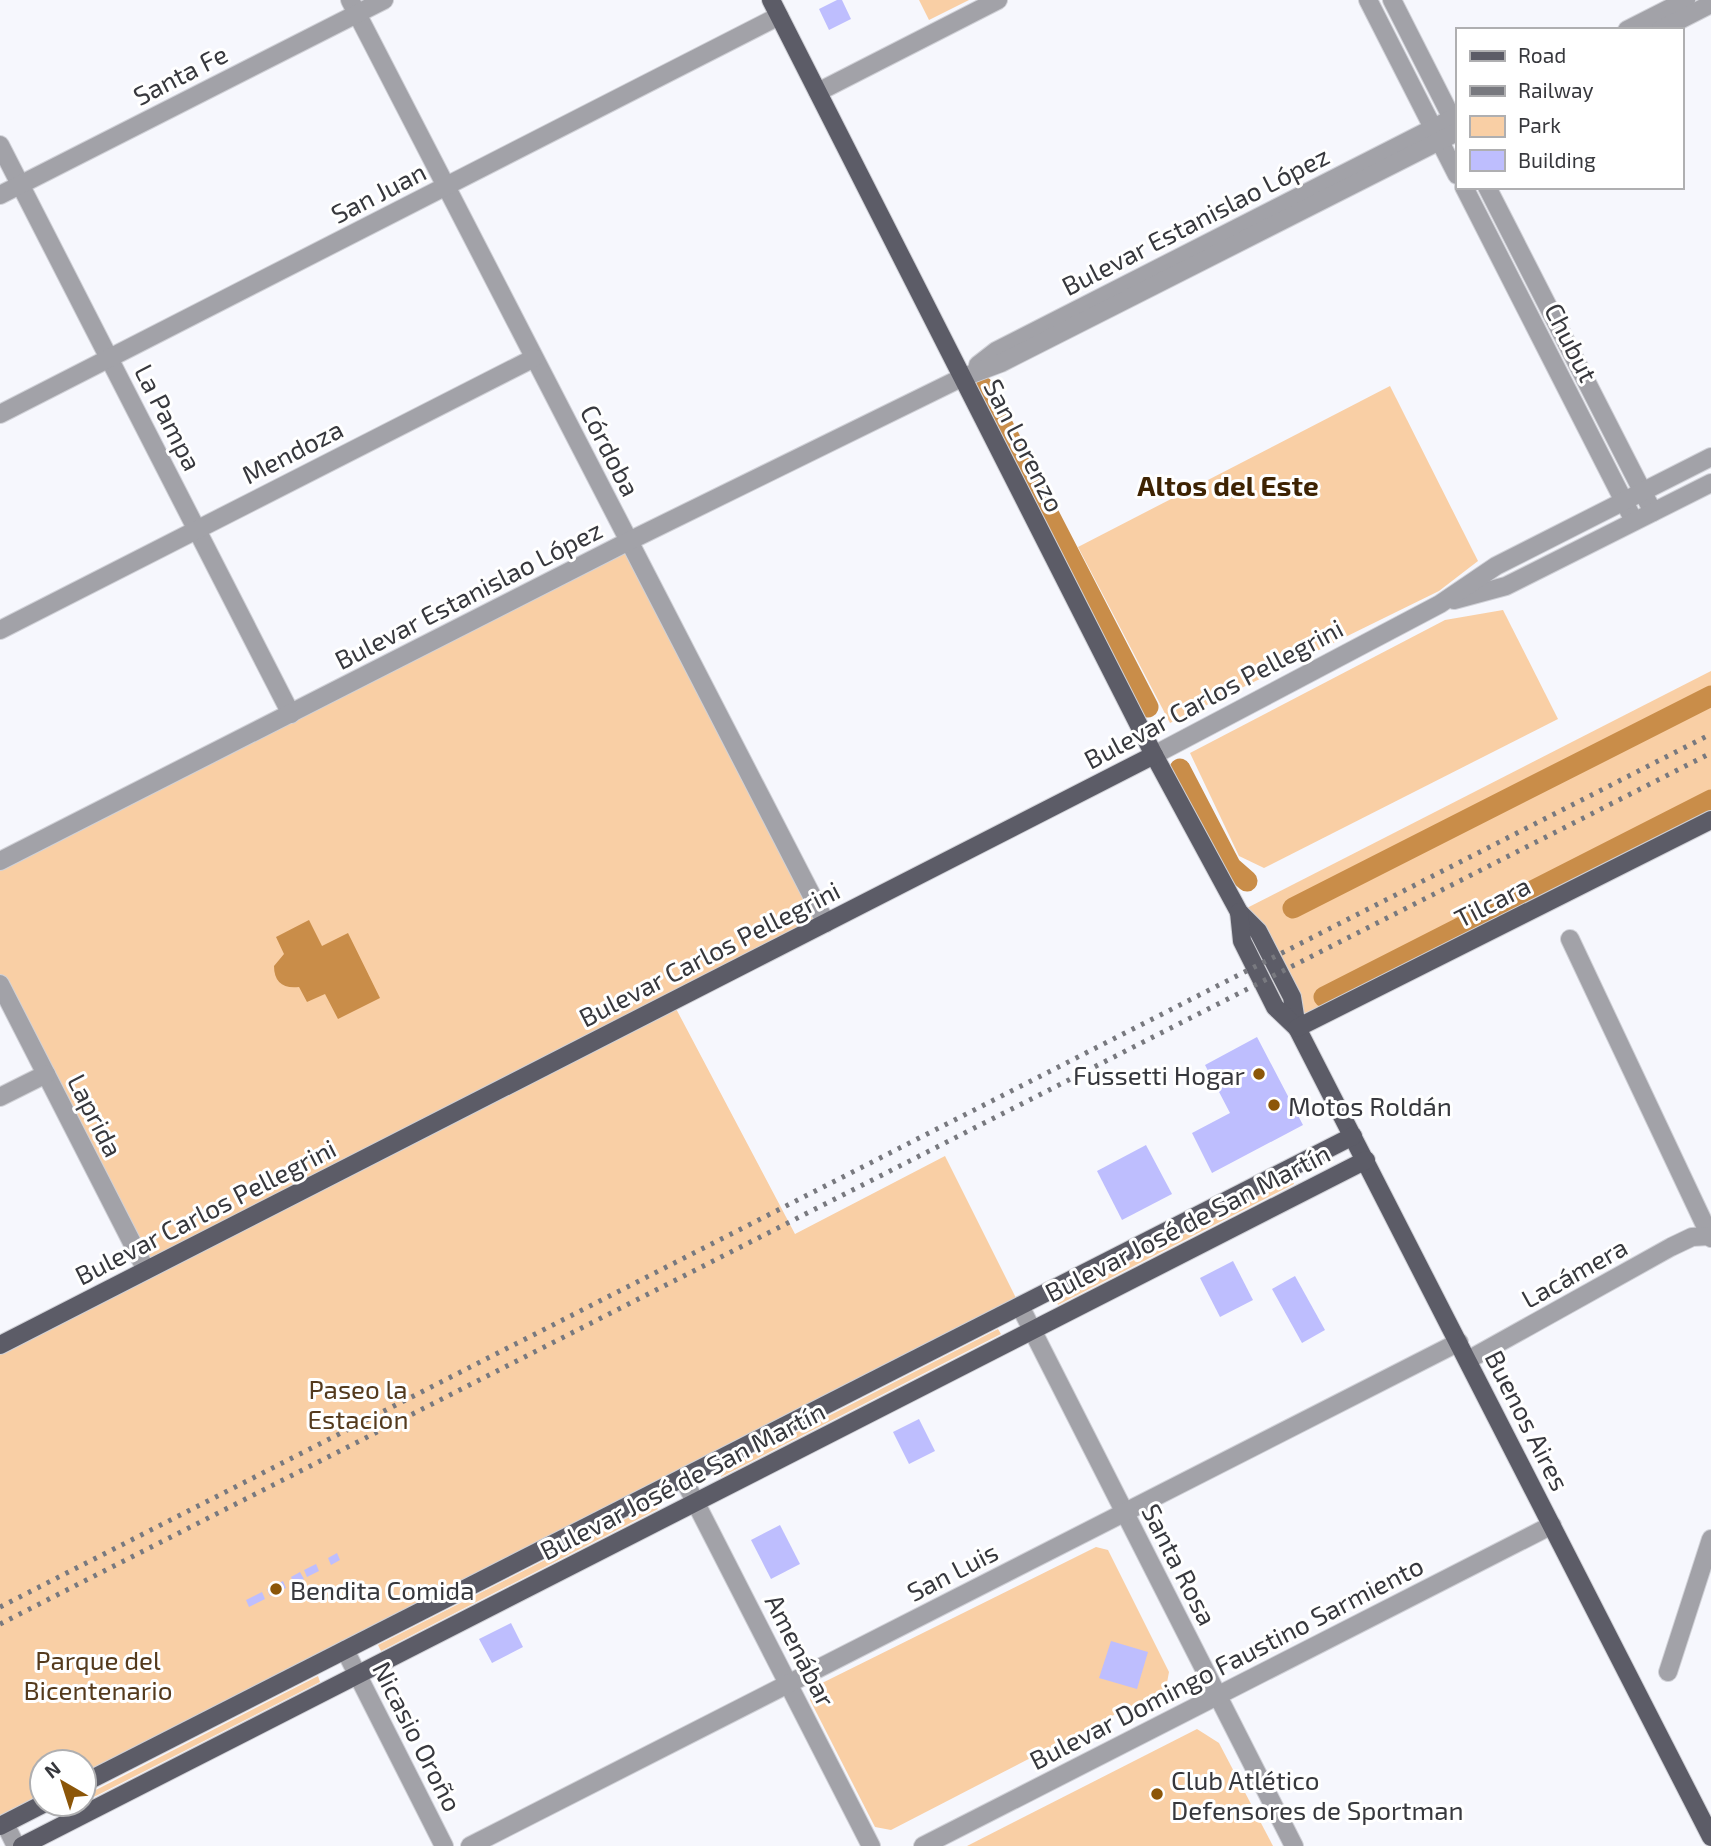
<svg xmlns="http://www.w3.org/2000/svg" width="1711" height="1846" font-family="'Exo 2',sans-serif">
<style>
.green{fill:#f9cfa5}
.water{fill:#c98d49}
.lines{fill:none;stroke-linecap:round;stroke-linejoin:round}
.canal{stroke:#c98d49;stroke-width:21}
.building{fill:#bebefe}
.minor-casing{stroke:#d0d1d7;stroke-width:20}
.major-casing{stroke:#d0d1d7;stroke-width:20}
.minor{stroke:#a2a2a8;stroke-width:18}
.major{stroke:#5c5c67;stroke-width:18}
.rail{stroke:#78797f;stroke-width:5;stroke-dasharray:3.5 7;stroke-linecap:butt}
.poi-dot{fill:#8c5608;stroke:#fff;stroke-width:2.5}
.labels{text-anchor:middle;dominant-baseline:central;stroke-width:6;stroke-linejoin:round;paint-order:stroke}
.street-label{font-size:26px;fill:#37383d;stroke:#fff}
.poi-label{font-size:26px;fill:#37383d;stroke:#fff;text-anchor:start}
.park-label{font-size:26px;fill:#543a1d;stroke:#fff}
.neighbourhood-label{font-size:28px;font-weight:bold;fill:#3e2303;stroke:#fff}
</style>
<rect width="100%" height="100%" fill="#f6f7fd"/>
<g class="green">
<polygon points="919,0 969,0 929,20"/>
<polygon points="1390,386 1478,561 1439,591 1170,723 1078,547"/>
<polygon points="629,541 826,923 673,1003 795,1234 945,1156 1020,1306 84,1783 84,1762 42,1762 42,1804 0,1826 0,1345 146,1270 0,984 0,861"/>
<polygon points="1503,610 1558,719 1264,868 1239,856 1190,753 1445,620"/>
<polygon points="1711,671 1711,820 1297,1028 1275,1007 1239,912"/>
<polygon points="1292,1179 1294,1184 1058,1305 1056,1300"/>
<polygon points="998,1329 1001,1334 721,1477 719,1472"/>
<polygon points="655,1504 658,1509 381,1651 378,1645"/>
<polygon points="1096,1547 1108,1550 1169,1672 1166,1688 891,1830 875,1827 810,1700 812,1688"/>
<polygon points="318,1676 320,1682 84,1802 84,1796"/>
<polygon points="1197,1729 1219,1743 1273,1846 967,1846"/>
</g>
<path class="water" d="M309,920L322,946L348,933L380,998L338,1019L325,994L307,1002L299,987C283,989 274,982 274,966L284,954L276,937Z"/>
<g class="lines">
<g class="canal">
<polyline points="983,387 1148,707"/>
<polyline points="1180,769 1231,867 1247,881"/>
<polyline points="1293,908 1711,696"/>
<polyline points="1324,997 1711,800"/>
</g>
</g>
<g class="building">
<polygon points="837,0 842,0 851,19 829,30 819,9"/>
<polygon points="1257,1037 1303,1125 1212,1173 1192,1133 1230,1113 1205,1065"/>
<polygon points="1146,1145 1172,1194 1122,1220 1097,1171"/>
<polygon points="1233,1261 1253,1300 1220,1317 1200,1278"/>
<polygon points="1295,1276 1325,1330 1302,1343 1272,1289"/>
<polygon points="919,1419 935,1451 909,1464 893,1432"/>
<polygon points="780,1525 800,1564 771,1579 751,1540"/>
<polygon points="337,1553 340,1560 331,1565 328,1558"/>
<polygon points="316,1564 319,1571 307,1577 304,1570"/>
<polygon points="300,1572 304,1579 294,1584 291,1577"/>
<polygon points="283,1581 286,1588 270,1596 267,1589"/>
<polygon points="262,1592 265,1599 249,1607 246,1600"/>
<polygon points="511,1623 523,1647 492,1663 479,1639"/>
<polygon points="1111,1641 1148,1652 1137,1689 1099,1678"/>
</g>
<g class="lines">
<defs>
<g id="minor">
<polyline points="350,0 826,923"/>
<polyline points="1368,0 1457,175"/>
<polyline points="1392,0 1457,128"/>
<polyline points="1627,30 1686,0"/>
<polyline points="1660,30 1711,4"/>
<polyline points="818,92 998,0"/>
<polyline points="0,145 291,714"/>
<polyline points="1464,187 1634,521"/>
<polyline points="1487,187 1653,512"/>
<polyline points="0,195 384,0"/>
<polyline points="978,365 996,351 1457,116"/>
<polyline points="0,414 779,16"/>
<polyline points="1454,600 1506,586 1711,483"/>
<polyline points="0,630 534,358"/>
<polyline points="1154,755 1440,604 1496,566 1711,457"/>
<polyline points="0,861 629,541 961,378 1001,363 1457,132"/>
<polyline points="1570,939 1711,1238"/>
<polyline points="0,984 146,1270"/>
<polyline points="0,1097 46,1074"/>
<polyline points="1020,1306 1294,1846"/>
<polyline points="1468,1360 1671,1247 1692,1237 1709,1236"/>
<polyline points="683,1478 871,1846"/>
<polyline points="345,1650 444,1846"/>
<polyline points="1668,1672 1711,1539"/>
<polyline points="5,1824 16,1846"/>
<polyline points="470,1846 1459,1342"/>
<polyline points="923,1846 1552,1525"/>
</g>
<g id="major">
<polyline points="771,0 1154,755 1239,912 1258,931 1292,997 1297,1028 1711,1837"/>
<polyline points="1239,912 1242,941 1275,1007 1297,1028"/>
<polyline points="1297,1028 1711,820"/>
<polyline points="0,1345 1154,755"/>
<polyline points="84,1783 1353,1136"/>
<polyline points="0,1826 43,1804"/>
<polyline points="22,1846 1366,1160"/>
</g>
</defs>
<use href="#minor" class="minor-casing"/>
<use href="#major" class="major-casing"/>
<use href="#minor" class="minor"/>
<use href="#major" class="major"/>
<g class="rail">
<polyline points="0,1607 1711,734"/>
<polyline points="0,1624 1711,753"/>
</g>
</g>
<g class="poi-dot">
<circle cx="1259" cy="1074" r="7"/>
<circle cx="1274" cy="1105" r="7"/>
<circle cx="276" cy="1589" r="7"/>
<circle cx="1157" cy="1794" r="7"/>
</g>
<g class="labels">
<g class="street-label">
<text transform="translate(180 74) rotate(-27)">Santa Fe</text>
<text transform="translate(378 192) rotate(-27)">San Juan</text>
<text transform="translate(1195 220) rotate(-27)">Bulevar Estanislao López</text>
<text transform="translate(1572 342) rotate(63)">Chubut</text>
<text transform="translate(169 417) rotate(63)">La Pampa</text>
<text transform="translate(1025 445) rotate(63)">San Lorenzo</text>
<text transform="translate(611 450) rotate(63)">Córdoba</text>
<text transform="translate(292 451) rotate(-27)">Mendoza</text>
<text transform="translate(468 594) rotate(-27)">Bulevar Estanislao López</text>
<text transform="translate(1213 693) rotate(-28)">Bulevar Carlos Pellegrini</text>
<text transform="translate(1492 901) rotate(-27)">Tilcara</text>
<text transform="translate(709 953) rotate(-27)">Bulevar Carlos Pellegrini</text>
<text transform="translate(96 1115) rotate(63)">Laprida</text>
<text transform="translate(205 1211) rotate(-27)">Bulevar Carlos Pellegrini</text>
<text transform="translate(1187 1222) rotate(-27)">Bulevar José de San Martín</text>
<text transform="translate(1574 1272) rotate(-29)">Lacámera</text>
<text transform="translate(1528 1420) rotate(63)">Buenos Aires</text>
<text transform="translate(682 1480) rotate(-27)">Bulevar José de San Martín</text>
<text transform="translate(1180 1564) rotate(63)">Santa Rosa</text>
<text transform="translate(952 1571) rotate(-27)">San Luis</text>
<text transform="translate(801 1650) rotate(63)">Amenábar</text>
<text transform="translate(1226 1662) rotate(-27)">Bulevar Domingo Faustino Sarmiento</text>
<text transform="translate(418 1736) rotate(63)">Nicasio Oroño</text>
</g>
<g class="poi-label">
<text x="1245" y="1074" text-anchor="end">Fussetti Hogar</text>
<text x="1288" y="1105">Motos Roldán</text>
<text x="290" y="1589">Bendita Comida</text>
<text x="1171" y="1779">Club Atlético<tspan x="1171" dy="30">Defensores de Sportman</tspan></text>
</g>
<g class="park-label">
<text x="358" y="1388">Paseo la<tspan x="358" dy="30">Estacion</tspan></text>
<text x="98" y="1659">Parque del<tspan x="98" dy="30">Bicentenario</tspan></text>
</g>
<g class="neighbourhood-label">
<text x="1228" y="485">Altos del Este</text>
</g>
</g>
<rect x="1456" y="28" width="228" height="161" fill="#ffffff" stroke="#afafb1" stroke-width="2"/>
<rect x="1470" y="51" width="35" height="10" fill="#5c5c67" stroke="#afafb1" stroke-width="2"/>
<text x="1518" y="63" font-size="21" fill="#37383d">Road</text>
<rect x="1470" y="86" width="35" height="10" fill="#78797f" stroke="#afafb1" stroke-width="2"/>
<text x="1518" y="98" font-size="21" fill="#37383d">Railway</text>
<rect x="1470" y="116" width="35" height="21" fill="#f9cfa5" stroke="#afafb1" stroke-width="2"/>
<text x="1518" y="133" font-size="21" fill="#37383d">Park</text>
<rect x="1470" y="150" width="35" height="21" fill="#bebefe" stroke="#afafb1" stroke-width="2"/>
<text x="1518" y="168" font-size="21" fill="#37383d">Building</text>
<g transform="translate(63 1783) rotate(321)"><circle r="33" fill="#ffffff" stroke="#afafb1" stroke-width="2"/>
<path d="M0-5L12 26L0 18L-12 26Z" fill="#8c5608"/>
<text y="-10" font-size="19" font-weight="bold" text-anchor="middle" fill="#37383d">N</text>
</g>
</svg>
